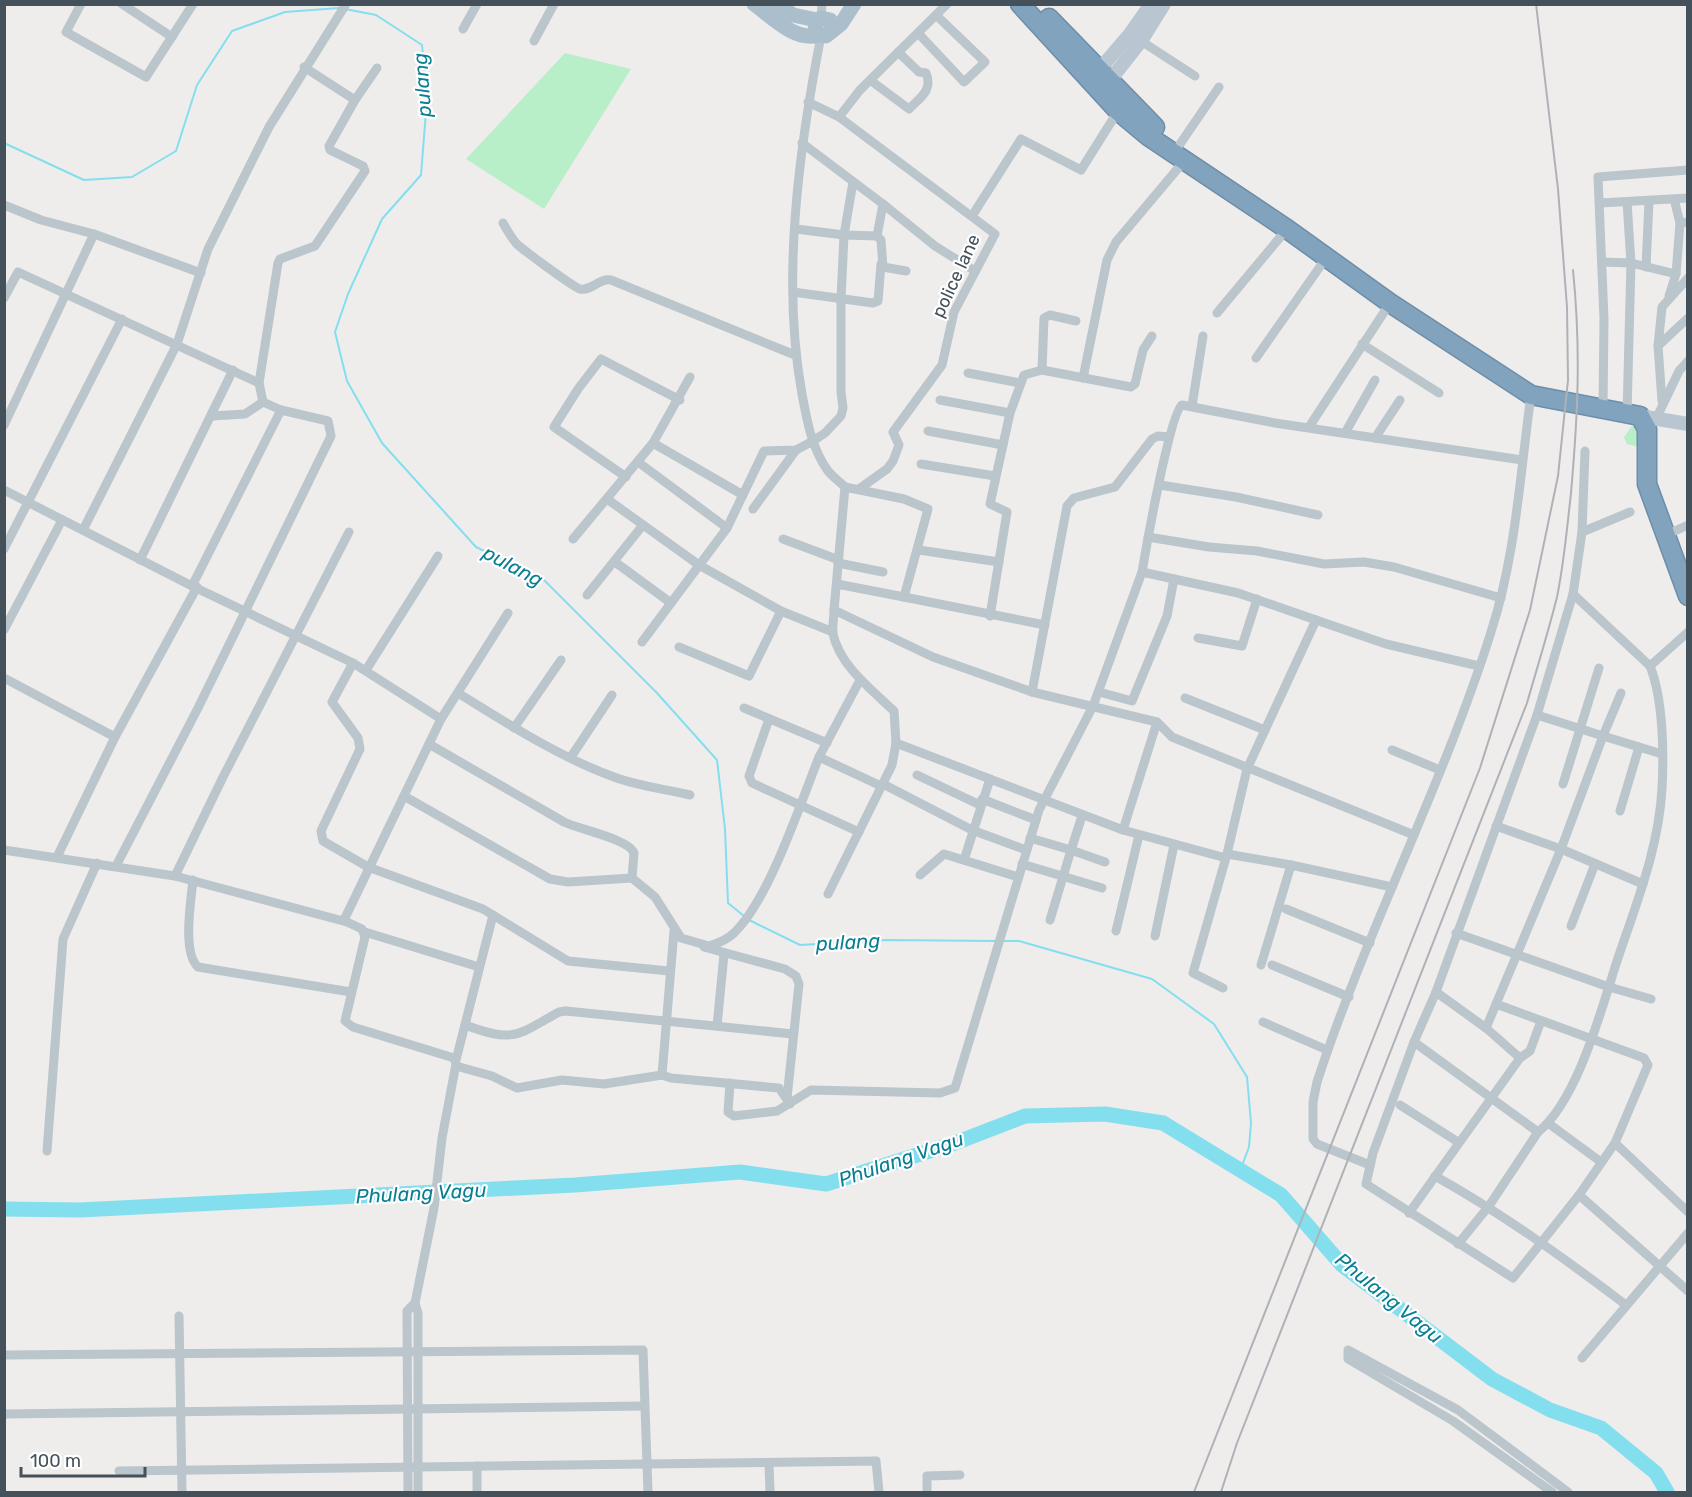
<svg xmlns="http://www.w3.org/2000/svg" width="1692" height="1497" font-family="Rubik,sans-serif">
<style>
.green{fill:#b8efc9}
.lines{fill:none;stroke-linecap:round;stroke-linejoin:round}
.stream{stroke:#83dfee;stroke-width:2}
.river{stroke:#83dfee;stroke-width:15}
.highway-casing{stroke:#6d8ea9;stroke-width:21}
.street{stroke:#bac5cc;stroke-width:9}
.secondary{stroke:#b9c6d1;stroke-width:14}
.primary{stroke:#aabecc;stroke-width:15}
.highway{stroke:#82a3bd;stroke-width:18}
.rail{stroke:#aeb2b7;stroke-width:2}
.labels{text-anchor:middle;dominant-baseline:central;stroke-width:4.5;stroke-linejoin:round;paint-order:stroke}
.street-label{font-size:18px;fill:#44515a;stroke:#fff}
.water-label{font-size:20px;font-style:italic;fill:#097f92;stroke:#fff}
</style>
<rect width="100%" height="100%" fill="#efecec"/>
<g class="green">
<polygon points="565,53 631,69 544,209 466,159"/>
<polygon points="1632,426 1640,427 1641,445 1635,446 1627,444 1624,437"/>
</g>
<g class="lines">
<g class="stream">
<polyline points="345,9 376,15 422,45 427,99 421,175 382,219 348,294 335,332 347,381 382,443 476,547 545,581 657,693 717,760 725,829 728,903 744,916"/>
<polyline points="4,143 84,180 132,177 176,151 197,85 232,31 285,12 339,8"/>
<polyline points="749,920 800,945 886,940 995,941"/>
<polyline points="1004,941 1019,941 1152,979 1214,1024 1247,1077 1251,1123 1249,1147 1240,1171"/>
</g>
<polyline class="river" points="4,1209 80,1210 575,1185 740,1172 826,1184 955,1143 1025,1116 1105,1114 1163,1123 1281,1195 1342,1265 1492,1379 1550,1410 1601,1428 1656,1473 1667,1492"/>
<defs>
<g id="highway">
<polyline points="1020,4 1118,111 1148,136 1287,229 1390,303 1531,395 1640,416 1647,429 1647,484 1688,596"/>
<polyline points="1049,18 1155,127"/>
</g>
</defs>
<use href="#highway" class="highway-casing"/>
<g class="street">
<polyline points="81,4 66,32 146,77 193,4"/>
<polyline points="122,4 172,37"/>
<polyline points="821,18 822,4"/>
<polyline points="463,29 477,4"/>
<polyline points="918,33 964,82 985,62 936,15"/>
<path d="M821,36C799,148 781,280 802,394C807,421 812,449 828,471C833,477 840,482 845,487"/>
<polyline points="534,41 554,4"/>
<polyline points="1141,41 1195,76"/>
<path d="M870,80L909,109C921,97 933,90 926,73L919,72L898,52"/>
<polyline points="355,100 377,68"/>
<polyline points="808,102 839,117 995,234 954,312 942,365 893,432 899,445 893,461 887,469 859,489"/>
<polyline points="839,117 860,90 947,4"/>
<polyline points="802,143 883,204"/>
<polyline points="1180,144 1219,87"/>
<polyline points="1674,199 1680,223"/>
<polyline points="1600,203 1688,198"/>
<polyline points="4,205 41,220 94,234 201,273"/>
<polyline points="972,216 1021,139 1081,170 1118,111"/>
<path d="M503,223C507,230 511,237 516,243C520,248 575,288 580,289C592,291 599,278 611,280L795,355"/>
<polyline points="796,229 844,235 853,182"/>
<polyline points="877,236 881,240 883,267 906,271"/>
<polyline points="1602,262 1631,263 1627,202"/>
<polyline points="1646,267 1649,201"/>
<polyline points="1688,278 1662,307 1658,346 1688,318"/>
<polyline points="793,292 873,303 878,301 881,264"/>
<polyline points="1669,296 1676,274 1680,223 1688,222"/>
<polyline points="4,298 18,272 259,383"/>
<polyline points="1217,313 1287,229"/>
<polyline points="1362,344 1439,393"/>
<polyline points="1658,346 1662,401"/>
<polyline points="1256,358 1326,258"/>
<polyline points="1042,370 1044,318 1050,315 1076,321"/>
<polyline points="968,373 1020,383"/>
<polyline points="1083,378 1107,260 1116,242 1185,160"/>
<polyline points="940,400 1010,413"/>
<polyline points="1192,406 1203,336"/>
<polyline points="1603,408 1604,319 1598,177 1688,170"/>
<polyline points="281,410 263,402 259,383 278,263 280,259 315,246 365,171 363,166 330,150 329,146 355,100 304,67"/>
<polyline points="1627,413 1631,263 1676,274"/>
<polyline points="212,416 245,414 263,402"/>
<polyline points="1657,417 1679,371 1688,361"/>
<polyline points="4,425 94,234"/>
<polyline points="1309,427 1390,303"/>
<polyline points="928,431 1003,445"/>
<polyline points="1345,433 1375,380"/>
<polyline points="1375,438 1400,400"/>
<polyline points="653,443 743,495"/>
<polyline points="638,462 727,528"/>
<polyline points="921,464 995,476"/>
<polyline points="626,477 554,427 578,389 601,359 680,400"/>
<polyline points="1160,485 1236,497 1318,515"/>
<polyline points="4,490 192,586 353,663 441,719"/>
<polyline points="607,499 699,565 781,611 833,632"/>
<polyline points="753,509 796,450"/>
<polyline points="83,530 177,344 208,249 269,127 346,4"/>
<polyline points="1582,532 1630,512"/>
<polyline points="1666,535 1688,525"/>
<polyline points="1148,537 1209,547 1257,551 1324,564 1364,562 1394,567 1501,598"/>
<polyline points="573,539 653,443 690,377"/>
<polyline points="783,539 839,560"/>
<polyline points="4,549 122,319"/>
<polyline points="919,550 999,562"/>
<polyline points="140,560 233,370"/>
<polyline points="615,562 671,603 727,528 764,451 796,450 813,441 825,433 841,416 843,408 841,392 841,299 844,235 877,236 883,204 935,246 975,271"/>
<polyline points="838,563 883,572"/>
<path d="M1142,572C1146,548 1170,413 1182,405L1275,423L1522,460"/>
<polyline points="1573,594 1650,666"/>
<polyline points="587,595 643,525"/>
<polyline points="904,597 1045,625"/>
<polyline points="834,610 845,487 904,499 928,509 904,597 837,584"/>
<polyline points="990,616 1007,512 990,504 1010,413 1024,375 1042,370 1131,387 1135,384 1143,350 1152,336"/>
<polyline points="4,630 62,520"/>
<polyline points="1198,638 1242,646 1257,599"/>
<polyline points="642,642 671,603"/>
<polyline points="679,647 749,676 781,611"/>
<polyline points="353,663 332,702 358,738 360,749 321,831 323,841 368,867 483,909 568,961 669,971"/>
<polyline points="366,670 438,556"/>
<polyline points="4,678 115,737 57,857"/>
<polyline points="860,680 819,757 881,786"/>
<path d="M1032,692L933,657L834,610C834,618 832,627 833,634C840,666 872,690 894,711L896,743L1123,830"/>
<polyline points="1099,692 1132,701 1167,616 1174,579"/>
<path d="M458,693C508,724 559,757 614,777C638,786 665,789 690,795"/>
<polyline points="1185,698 1265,730"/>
<polyline points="744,708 827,743"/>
<polyline points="1537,715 1603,736 1621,693"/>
<polyline points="769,719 749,776 752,783 859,832"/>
<polyline points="1157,722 1032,692 1067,506 1074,498 1115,487 1152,439 1158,436 1169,437"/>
<polyline points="514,728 561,660"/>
<polyline points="115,737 197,587"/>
<path d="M429,744L564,822C581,830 629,839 634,853L632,878"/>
<polyline points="1392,750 1440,770"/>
<polyline points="571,757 612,695"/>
<polyline points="917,775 980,805"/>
<polyline points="883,784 972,830 1026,850"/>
<polyline points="1563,784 1599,668"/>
<path d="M404,796L550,879L568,882L632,878L655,897L681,938L709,946C719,943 727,940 734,933C769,900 800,804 819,757"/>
<polyline points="982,799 1036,820"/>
<polyline points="1620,811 1639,747"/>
<polyline points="1496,826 1561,849 1643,884"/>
<polyline points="1030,838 1071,850 1082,816"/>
<polyline points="4,850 175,876 347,922"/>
<polyline points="1227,854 1247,769 1316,620 1386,644 1479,666"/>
<polyline points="1226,858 1123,830 1157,722 1172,737 1414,835"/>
<polyline points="964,860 990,779"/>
<polyline points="1022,864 1102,888"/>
<polyline points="116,866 198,708 331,436 328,421 281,410 192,586"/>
<polyline points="920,875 944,854 1018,877"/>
<polyline points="175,876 223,777 349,532"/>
<path d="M193,880C191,900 182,953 198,967L351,992"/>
<polyline points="828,894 892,765 896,743"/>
<polyline points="1286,909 1370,943"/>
<polyline points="1050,920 1071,850 1105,862"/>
<polyline points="1571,926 1595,864"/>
<polyline points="674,931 662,1075 671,1078 779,1088 790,1104"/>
<polyline points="1116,931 1139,835"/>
<polyline points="365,932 479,967"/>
<polyline points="1456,933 1609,987 1651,999"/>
<polyline points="1155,936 1174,845"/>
<polyline points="704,947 785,969 796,976 799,984 787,1098"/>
<polyline points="1261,965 1291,865 1392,887"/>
<polyline points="1272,965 1349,997"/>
<polyline points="1223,988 1193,973 1227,854 1291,865"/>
<polyline points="1436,992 1486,1028"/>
<polyline points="1263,1022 1327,1050"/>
<path d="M465,1025C514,1043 516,1036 559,1012L566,1011L793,1034"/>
<polyline points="717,1026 724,954"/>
<polyline points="1414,1042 1373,1153 1366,1184 1513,1278 1579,1195 1615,1143 1648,1065 1644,1058 1496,1004"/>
<polyline points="1520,1058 1530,1051 1541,1021"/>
<polyline points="456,1060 493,915"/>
<polyline points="456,1066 492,1076 517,1088 562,1080 604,1084 662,1075"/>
<polyline points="730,1083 728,1112 734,1116 777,1111 811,1090 940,1093 955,1088 1039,810 1093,706 1142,572 1238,593 1316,620"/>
<polyline points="1400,1105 1458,1142"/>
<polyline points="1548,1123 1601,1162"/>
<polyline points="1538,1132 1414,1042 1436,992 1537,715 1573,594 1582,532 1585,451"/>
<polyline points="1615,1143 1688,1212"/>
<polyline points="47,1151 63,939 97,863"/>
<path d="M1370,1165L1317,1144L1313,1139V1102L1317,1082C1367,929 1443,785 1491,632C1516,555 1520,474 1531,395"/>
<path d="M1435,1176C1503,1214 1564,1258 1626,1305"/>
<polyline points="1579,1195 1688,1291"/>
<polyline points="1409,1213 1520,1058 1486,1028 1561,849 1603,736 1662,754"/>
<path d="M1458,1244L1489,1206L1538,1132C1577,1101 1601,1011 1616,964C1635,907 1659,849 1662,788C1664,752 1663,698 1650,666L1688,632"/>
<polyline points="179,1316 182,1492"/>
<polyline points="4,1355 643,1350 648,1492"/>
<polyline points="1582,1358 1688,1233"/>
<polyline points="4,1414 644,1406"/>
<polyline points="769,1464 770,1492"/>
<polyline points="477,1466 477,1492"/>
<polyline points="119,1471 876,1461 879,1492"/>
<polyline points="408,1492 407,1311 415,1303"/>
<polyline points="418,1492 418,1313 415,1303 434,1208 442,1138 456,1064 454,1058 353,1027 345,1021 365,937 362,929 347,922 345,918 441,719 508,613"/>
<polyline points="927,1492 927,1476 960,1475"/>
<polyline points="1552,1492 1453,1421 1348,1359 1348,1350 1458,1410 1568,1492"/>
</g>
<g class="secondary">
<polyline points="1093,77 1130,34 1151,4"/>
<polyline points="1104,88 1141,41 1164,4"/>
<polyline points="1640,416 1688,424"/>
</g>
<g class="primary">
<path d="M754,4C772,17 795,42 819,35"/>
<polyline points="776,4 793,15 817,20"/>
<polyline points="832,29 830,20 821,18 815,24 817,33 826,36 841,24 854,4"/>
</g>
<use href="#highway" class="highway"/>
<g class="rail">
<polyline points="1194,1492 1480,768 1530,610 1558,476 1568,380 1567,307 1558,189 1536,4"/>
<path d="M1221,1492L1237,1443L1527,703C1537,668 1548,633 1557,597C1564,563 1567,528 1571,493C1578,413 1581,350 1573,270"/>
</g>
</g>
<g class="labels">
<g class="street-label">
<text transform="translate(956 276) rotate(-65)">police lane</text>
</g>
<g class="water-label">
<text transform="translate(422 85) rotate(-94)">pulang</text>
<text transform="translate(513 566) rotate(28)">pulang</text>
<text transform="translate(848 942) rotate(-3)">pulang</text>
<text transform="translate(901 1159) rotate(-19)">Phulang Vagu</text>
<text transform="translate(421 1193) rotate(-3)">Phulang Vagu</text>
<text transform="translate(1389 1298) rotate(39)">Phulang Vagu</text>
</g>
</g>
<rect width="1692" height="1497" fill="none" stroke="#44515a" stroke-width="12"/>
<path d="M21 1467v9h124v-9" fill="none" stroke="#44515a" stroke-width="3"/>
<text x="30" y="1467" font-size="18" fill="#44515a" stroke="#ffffff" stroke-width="4.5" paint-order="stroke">100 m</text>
</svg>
